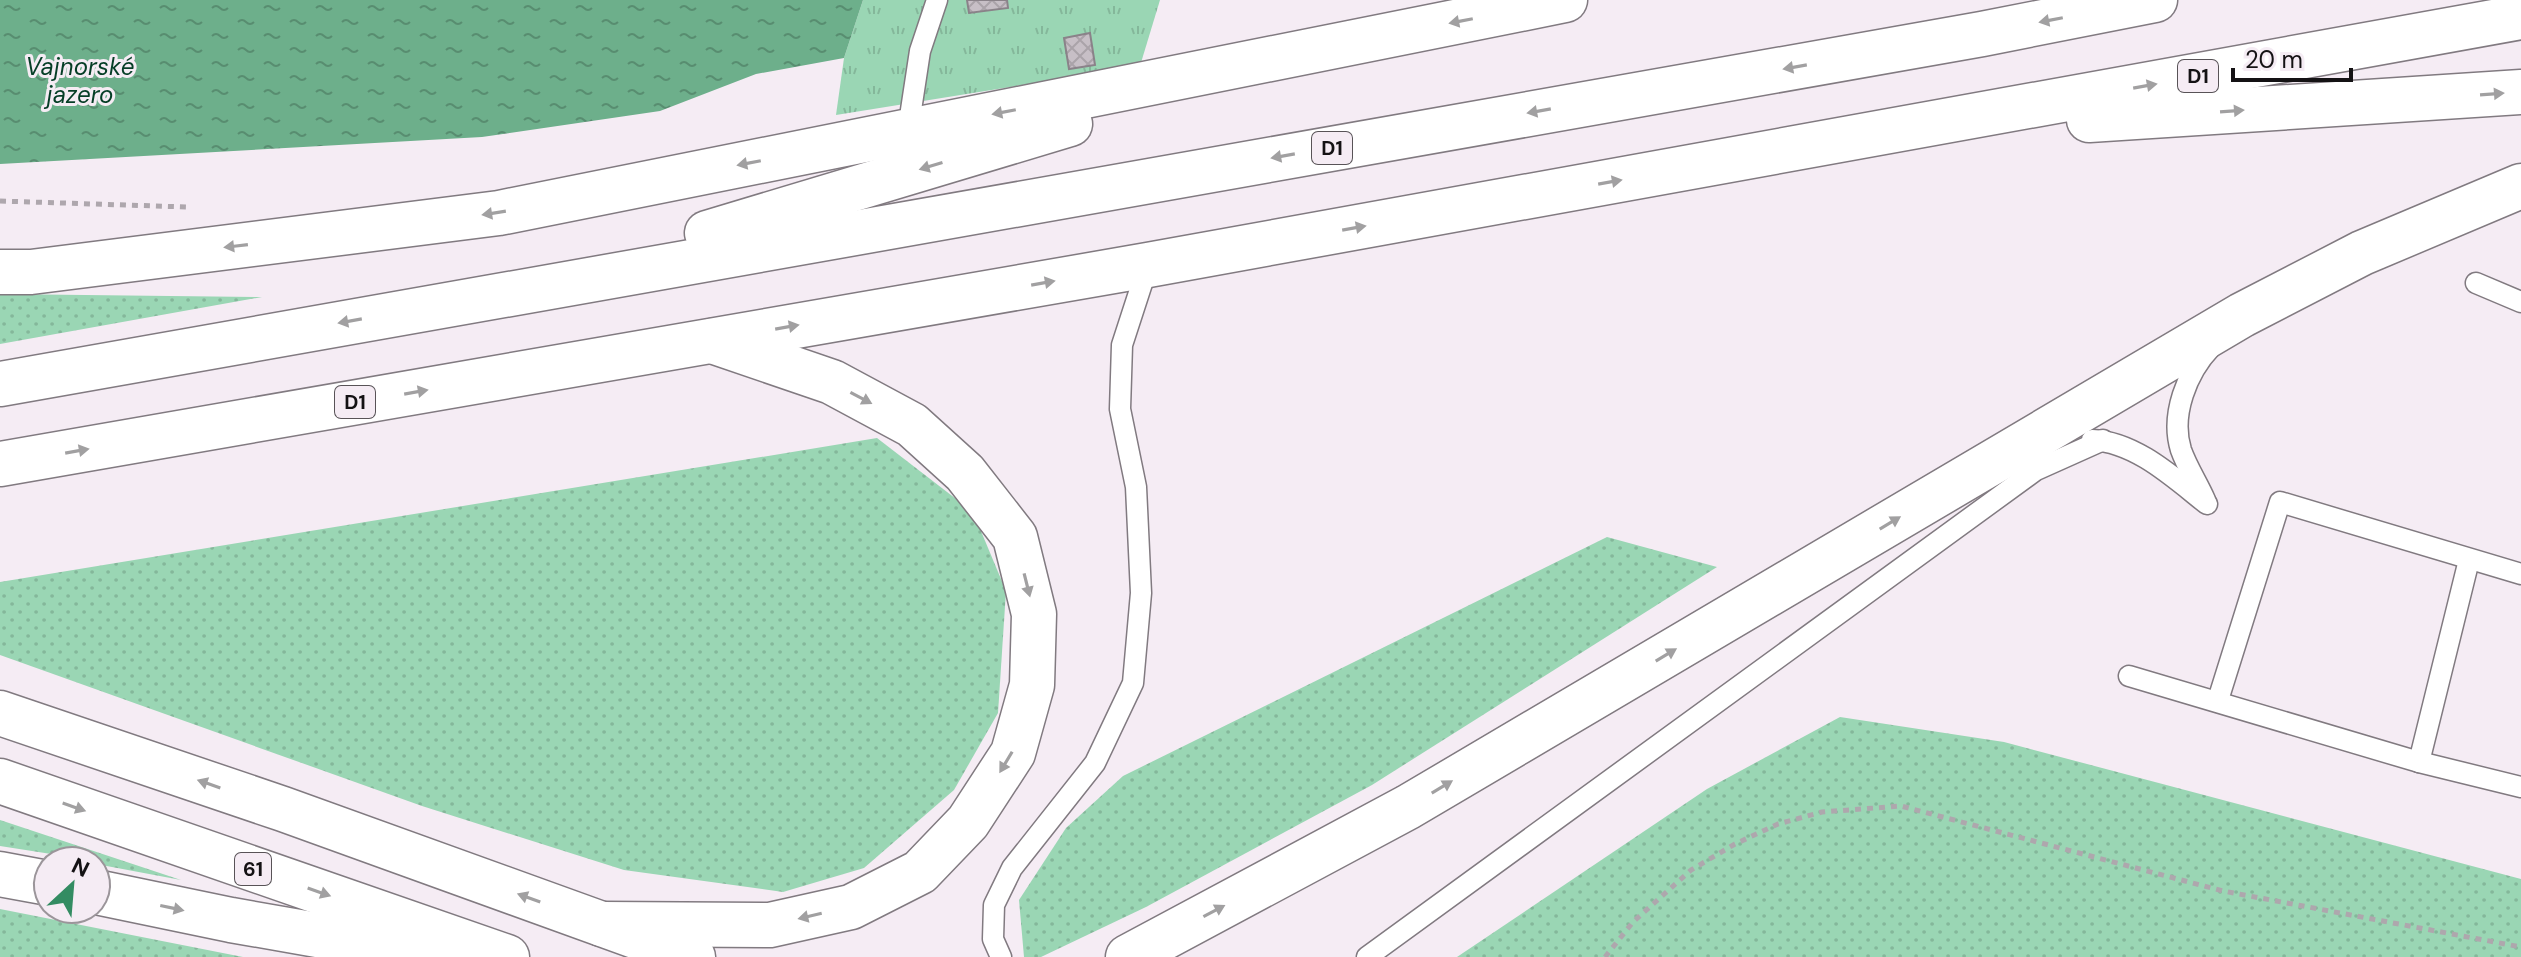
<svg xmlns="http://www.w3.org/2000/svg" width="2521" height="957" font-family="'DM Sans',sans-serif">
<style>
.grass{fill:url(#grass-dots)}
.park{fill:url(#park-tufts)}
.water{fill:url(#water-ripples)}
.building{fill:url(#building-cross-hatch);stroke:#8a8289;stroke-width:2}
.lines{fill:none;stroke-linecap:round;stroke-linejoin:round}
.service-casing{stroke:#817a80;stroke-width:23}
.primary-casing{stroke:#817a80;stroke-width:47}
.motorway-casing{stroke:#817a80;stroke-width:47}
.path{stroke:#aea7ad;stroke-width:5;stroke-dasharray:6 6;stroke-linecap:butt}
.service{stroke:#fff;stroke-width:20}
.primary{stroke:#fff;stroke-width:44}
.motorway{stroke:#fff;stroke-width:44}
.oneway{fill:#a1a0a1}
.labels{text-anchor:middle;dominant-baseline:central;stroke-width:6;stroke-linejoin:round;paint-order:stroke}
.shield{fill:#f5ecf4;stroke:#585357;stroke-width:2}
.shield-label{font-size:20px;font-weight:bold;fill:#141214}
.water-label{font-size:24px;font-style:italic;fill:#053e26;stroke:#f5ecf4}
</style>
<defs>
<pattern id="grass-dots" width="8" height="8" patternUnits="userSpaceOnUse" patternTransform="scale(2)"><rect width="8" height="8" fill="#9ad6b4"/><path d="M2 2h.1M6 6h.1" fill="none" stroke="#84b79a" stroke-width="1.8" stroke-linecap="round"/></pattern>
<pattern id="park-tufts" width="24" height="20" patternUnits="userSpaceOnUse" patternTransform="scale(2)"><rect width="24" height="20" fill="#9ad6b4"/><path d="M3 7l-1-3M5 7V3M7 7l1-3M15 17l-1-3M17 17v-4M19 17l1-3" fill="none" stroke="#84b79a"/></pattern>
<pattern id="water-ripples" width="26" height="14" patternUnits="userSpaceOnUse" patternTransform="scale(2)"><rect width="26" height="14" fill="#6daf8b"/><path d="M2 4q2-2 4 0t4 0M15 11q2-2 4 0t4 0" fill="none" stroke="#588d70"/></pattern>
<pattern id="building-cross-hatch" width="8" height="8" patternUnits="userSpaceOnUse" patternTransform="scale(2)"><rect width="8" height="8" fill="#c7bfc6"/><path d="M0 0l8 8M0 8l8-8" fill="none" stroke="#aaa3a9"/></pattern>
</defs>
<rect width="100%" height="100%" fill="#f5ecf4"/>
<g class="grass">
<polygon points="0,294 262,297 0,344"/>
<polygon points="877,438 973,512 1006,591 998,713 954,790 864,868 783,892 624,870 422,806 0,655 0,582"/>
<polygon points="1607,537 1717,567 1372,785 1146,907 1041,957 1024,957 1019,900 1066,828 1123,776"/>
<polygon points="1840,717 2004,742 2521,879 2521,957 1457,957 1707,789"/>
<polygon points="0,820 181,880 96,864 96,861 0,846"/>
<polygon points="0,909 243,957 0,957"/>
</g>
<polygon class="park" points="863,0 1160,0 1140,66 836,115 844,58"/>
<polygon class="water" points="0,0 863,0 844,58 756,74 660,111 482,137 0,164"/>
<g class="building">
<polygon points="967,0 1007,0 1008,8 969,13"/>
<polygon points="1090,33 1095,65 1069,69 1064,38"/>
</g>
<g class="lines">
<defs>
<g id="service">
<polyline points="911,110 920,51 937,0"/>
<polyline points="2476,283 2521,302"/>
<path d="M2092,440C2136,442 2174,478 2207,504"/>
<path d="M2205,500C2198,484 2187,467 2181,450C2170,415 2187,372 2211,347"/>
<polyline points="2129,676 2419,762 2521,787"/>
<polyline points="2218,700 2280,502 2521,574"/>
<polyline points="2419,762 2469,560"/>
<polyline points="1001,957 993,939 994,905 1012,868 1095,763 1133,683 1141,593 1136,487 1120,409 1122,345 1148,265"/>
<polyline points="1367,957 2036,470 2103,440"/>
</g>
<g id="primary">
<polyline points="0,713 283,809 693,957"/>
<polyline points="0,781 507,957"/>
</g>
<g id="motorway">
<polyline points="2089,120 2521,92"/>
<polyline points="707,233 1070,124"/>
<polyline points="0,272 31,272 499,213 1565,0"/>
<polyline points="0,384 1982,34 2155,0"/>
<polyline points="0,464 1148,265 2521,17"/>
<polyline points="0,874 48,883"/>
<polyline points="96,892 231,920 443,957"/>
<polyline points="602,924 770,925 851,907 920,872 968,822 1013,753 1032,685 1034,614 1015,537 965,473 912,425 832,382 712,341"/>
<polyline points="1128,957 1408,807 2242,315 2362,253 2521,186"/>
</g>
</defs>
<use href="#service" class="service-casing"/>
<use href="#primary" class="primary-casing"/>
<use href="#motorway" class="motorway-casing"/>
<g class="path">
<polyline points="0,201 187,207"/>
<polyline points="1605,957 1633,922 1691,870 1735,844 1778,824 1822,812 1901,806 2223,891 2521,947"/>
</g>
<use href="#service" class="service"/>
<use href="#primary" class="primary"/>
<use href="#motorway" class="motorway"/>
</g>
<defs><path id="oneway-solid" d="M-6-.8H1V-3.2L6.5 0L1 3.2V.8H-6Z" transform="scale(2)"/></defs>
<g class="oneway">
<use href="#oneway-solid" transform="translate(2051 20) rotate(169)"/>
<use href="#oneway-solid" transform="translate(1461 21) rotate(169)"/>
<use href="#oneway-solid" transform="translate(1795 67) rotate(170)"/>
<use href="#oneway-solid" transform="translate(2145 86) rotate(-10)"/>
<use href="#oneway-solid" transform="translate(2492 94) rotate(-4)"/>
<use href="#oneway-solid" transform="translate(1539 111) rotate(170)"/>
<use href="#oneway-solid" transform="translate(2232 111) rotate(-4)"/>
<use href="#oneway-solid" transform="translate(1004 112) rotate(169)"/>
<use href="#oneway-solid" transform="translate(1283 156) rotate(170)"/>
<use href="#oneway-solid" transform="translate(749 163) rotate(169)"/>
<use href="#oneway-solid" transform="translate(931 166) rotate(163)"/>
<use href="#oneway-solid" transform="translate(1610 182) rotate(-10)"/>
<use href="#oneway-solid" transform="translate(494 213) rotate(171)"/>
<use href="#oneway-solid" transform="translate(1354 228) rotate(-10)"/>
<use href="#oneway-solid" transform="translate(236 246) rotate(173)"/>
<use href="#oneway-solid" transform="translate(1043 283) rotate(-10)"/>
<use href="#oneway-solid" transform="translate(350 321) rotate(170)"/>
<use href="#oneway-solid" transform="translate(787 327) rotate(-10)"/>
<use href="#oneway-solid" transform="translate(416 392) rotate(-10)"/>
<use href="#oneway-solid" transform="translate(861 398) rotate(28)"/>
<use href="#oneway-solid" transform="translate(77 451) rotate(-10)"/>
<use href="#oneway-solid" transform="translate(1890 523) rotate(-31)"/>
<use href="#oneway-solid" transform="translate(1027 585) rotate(76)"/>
<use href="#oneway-solid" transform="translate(1666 655) rotate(-31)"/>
<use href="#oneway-solid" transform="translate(1006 762) rotate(121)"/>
<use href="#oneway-solid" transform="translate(209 784) rotate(-161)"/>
<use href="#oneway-solid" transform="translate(1442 787) rotate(-31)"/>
<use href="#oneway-solid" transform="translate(74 807) rotate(19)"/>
<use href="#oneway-solid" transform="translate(319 892) rotate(19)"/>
<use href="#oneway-solid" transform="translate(529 898) rotate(-160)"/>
<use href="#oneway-solid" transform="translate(172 908) rotate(12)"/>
<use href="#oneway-solid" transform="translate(1214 911) rotate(-28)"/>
<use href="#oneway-solid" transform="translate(810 916) rotate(167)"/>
</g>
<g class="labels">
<g class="shield">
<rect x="2178" y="60" width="40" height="32" rx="6"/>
<rect x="1312" y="132" width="40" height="32" rx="6"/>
<rect x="335" y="386" width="40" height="32" rx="6"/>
<rect x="235" y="853" width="36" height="32" rx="6"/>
</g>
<g class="shield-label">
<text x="2198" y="76">D1</text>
<text x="1332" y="148">D1</text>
<text x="355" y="402">D1</text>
<text x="253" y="869">61</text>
</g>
<g class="water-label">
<text x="80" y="66">Vajnorské<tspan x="80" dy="28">jazero</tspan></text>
</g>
</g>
<g transform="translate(72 885) rotate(26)"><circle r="38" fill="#f5ecf4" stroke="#9b959a" stroke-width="2"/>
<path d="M0-6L14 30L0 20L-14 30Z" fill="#338c62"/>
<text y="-12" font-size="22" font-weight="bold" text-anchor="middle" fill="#141214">N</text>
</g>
<path d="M2233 68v12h118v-12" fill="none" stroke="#141214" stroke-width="4"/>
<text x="2245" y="68" font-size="24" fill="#141214" stroke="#f5ecf4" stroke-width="6" paint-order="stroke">20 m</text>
</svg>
